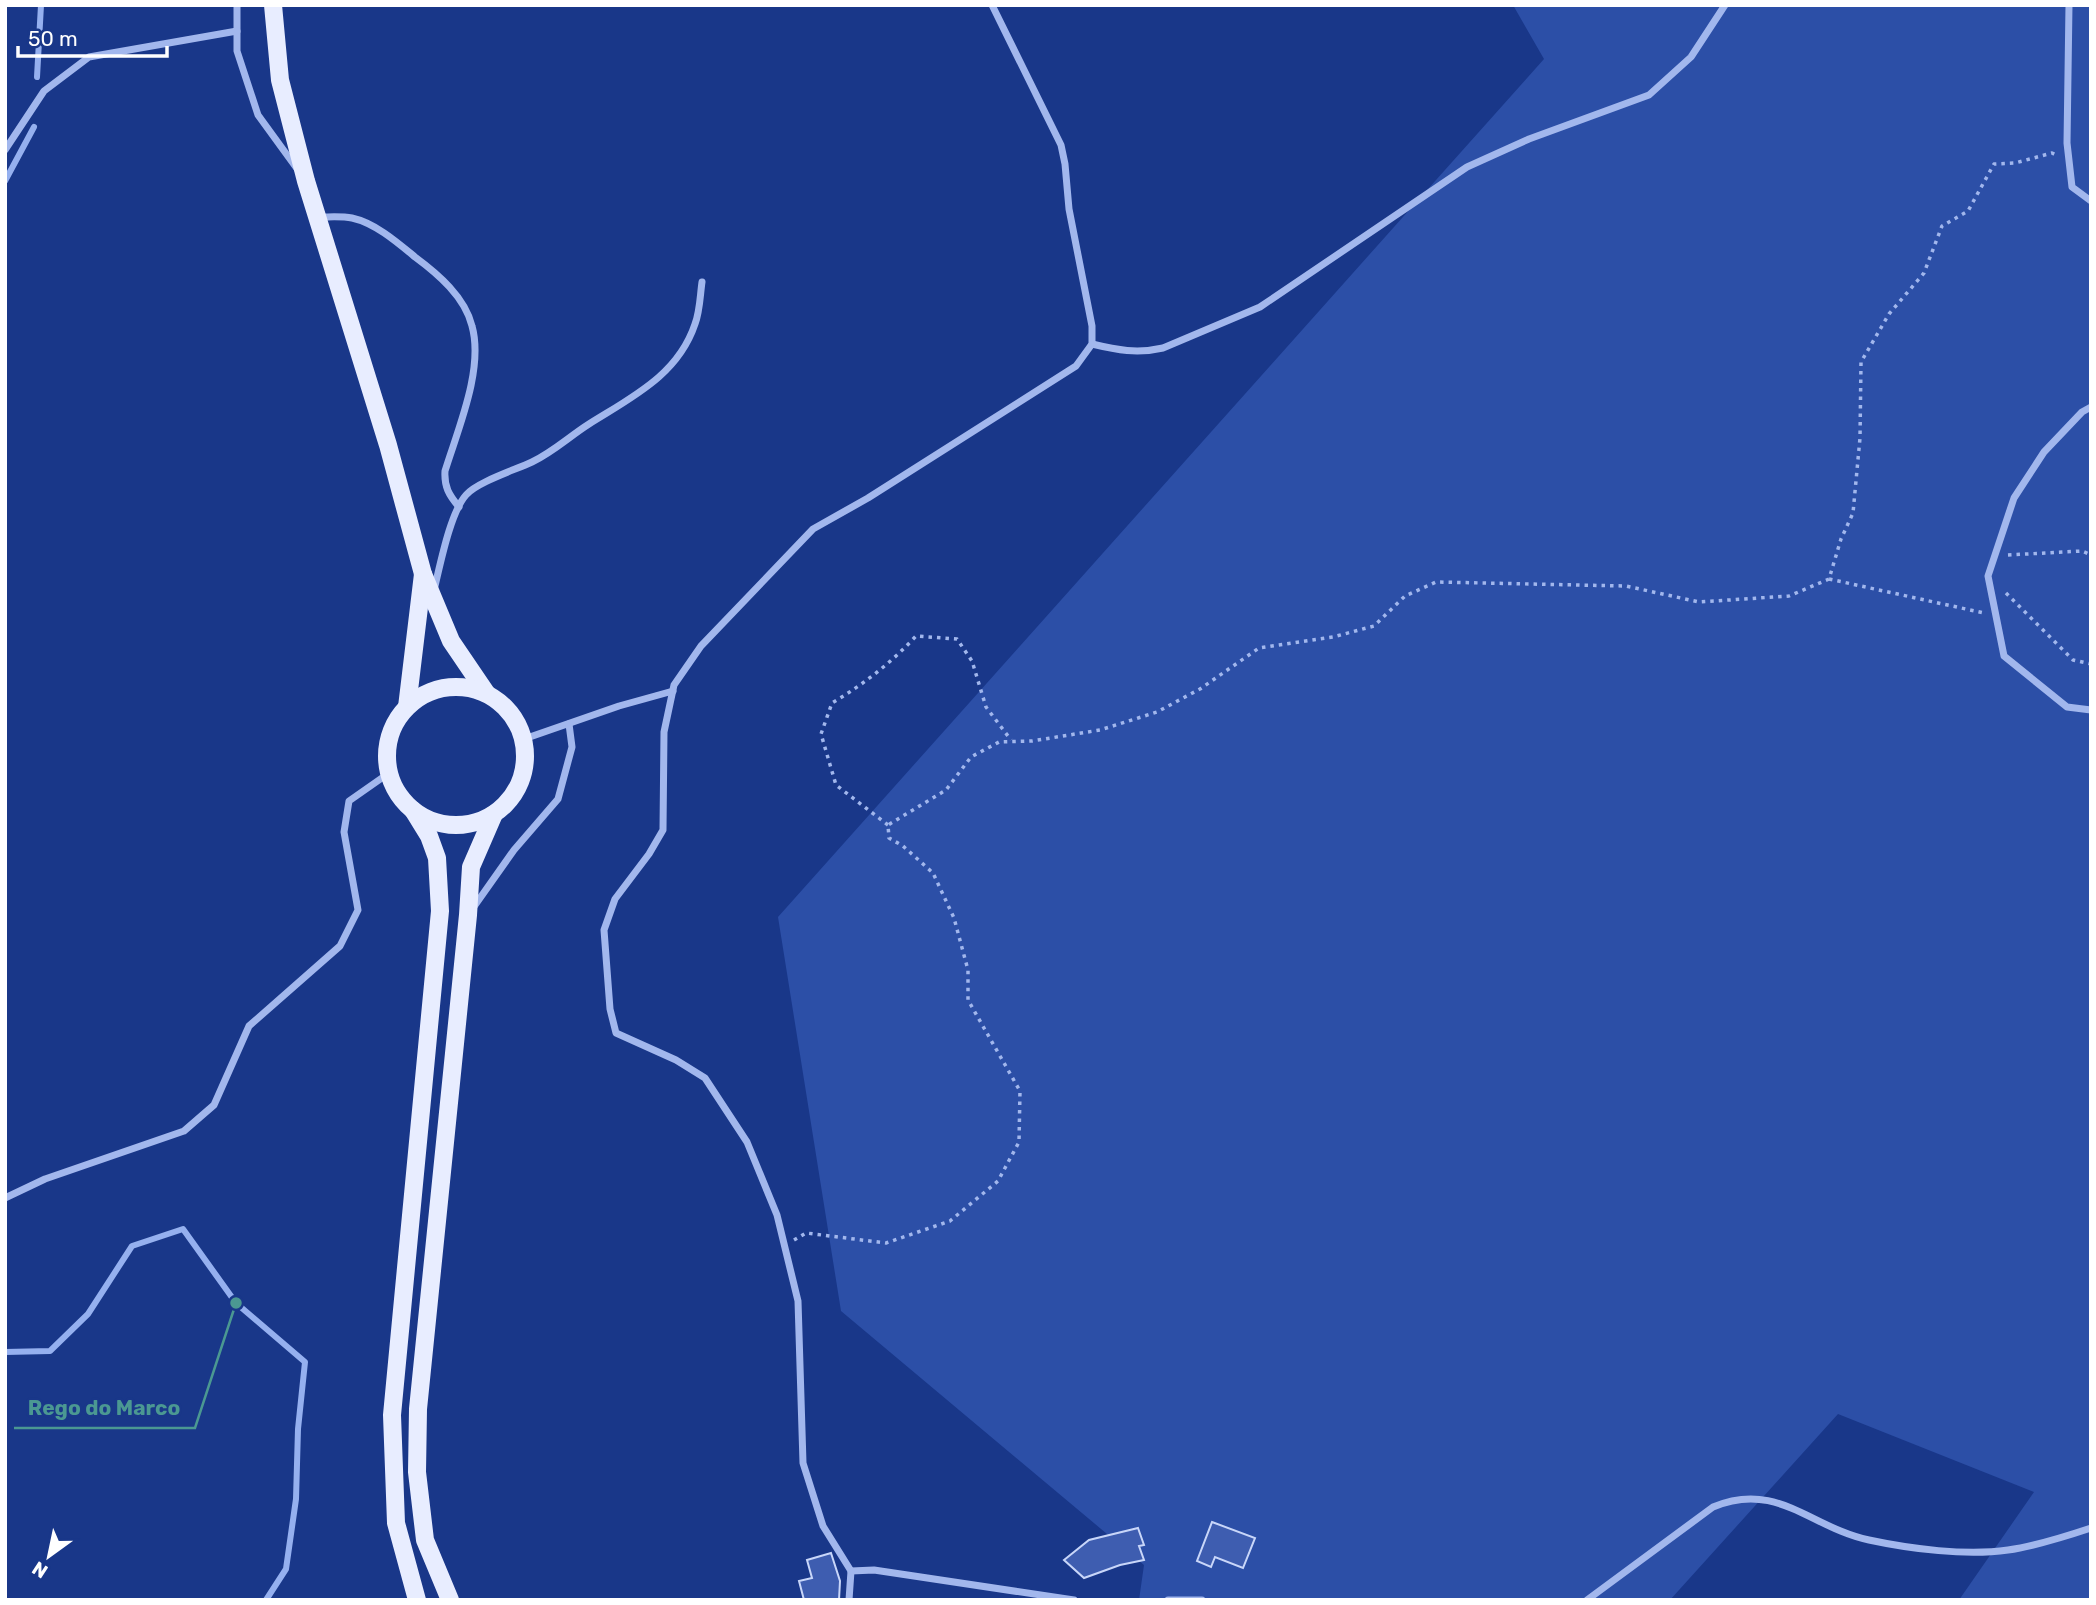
<svg xmlns="http://www.w3.org/2000/svg" width="2096" height="1605" font-family="Rubik,sans-serif">
<style>
.green{fill:#2c4fa7}
.lines{fill:none;stroke-linecap:round;stroke-linejoin:round}
.stream{stroke:#95b0ef;stroke-width:6}
.building{fill:#3e5db0;stroke:#c8d6f9;stroke-width:2}
.path{stroke:#a2b7ed;stroke-width:3.5;stroke-dasharray:3.5 5;stroke-linecap:butt}
.street{stroke:#a2b7ed;stroke-width:7}
.primary{stroke:#e8edff;stroke-width:18}
.leader{fill:none;stroke:#4b9892;stroke-width:2.5}
.callout-dot{fill:#4b9892;stroke:#193789;stroke-width:2.5}
.callout-label{font-size:21px;text-anchor:middle;font-weight:bold;fill:#4b9892;stroke:#193789;stroke-width:5;stroke-linejoin:round;paint-order:stroke}
</style>
<rect width="100%" height="100%" fill="#193789"/>
<polygon class="green" points="1513,5 2091,5 2091,1600 1959,1600 2034,1492 1838,1414 1670,1600 1139,1600 1144,1565 841,1311 778,917 1544,59"/>
<g class="lines">
<g class="stream">
<polyline points="37,77 41,5"/>
<polyline points="5,181 34,127"/>
<polyline points="5,1352 50,1351 88,1314 132,1246 183,1229 236,1303 305,1362 298,1429 296,1499 286,1569 266,1600"/>
</g>
</g>
<g class="building">
<polygon points="1212,1522 1255,1538 1243,1568 1215,1557 1211,1567 1197,1561"/>
<polygon points="1138,1528 1144,1545 1139,1546 1144,1560 1120,1565 1084,1578 1064,1560 1089,1540"/>
<polygon points="831,1553 840,1581 839,1600 804,1600 799,1581 812,1578 807,1560"/>
</g>
<g class="lines">
<g class="path">
<polyline points="2008,555 2082,551 2091,555"/>
<polyline points="1829,579 1984,613"/>
<polyline points="2006,593 2073,660 2091,664"/>
<path d="M888,825L836,785L821,734L832,703C864,684 891,663 916,636L957,639L972,661L986,707L1011,740"/>
<polyline points="794,1240 806,1233 886,1243 950,1221 998,1181 1019,1142 1020,1091 968,1000 968,970 954,918 933,873 903,846 889,838 888,825 946,790 971,757 999,742 1032,741 1100,730 1157,712 1200,689 1259,648 1333,637 1374,626 1405,596 1436,582 1626,586 1699,602 1789,596 1829,579 1841,539 1853,513 1860,438 1861,362 1889,314 1924,273 1942,226 1968,211 1994,164 2015,163 2052,153 2056,155"/>
</g>
<g class="street">
<polyline points="237,5 237,51 258,115 298,170"/>
<polyline points="2069,5 2067,143 2072,187 2091,201"/>
<polyline points="5,150 44,91 89,57 237,31"/>
<path d="M320,217C330,217 342,216 352,218C375,223 397,242 415,257C438,274 465,297 472,326C484,369 458,429 445,471C444,487 449,495 459,507"/>
<path d="M1092,344C1117,350 1137,354 1163,348L1260,307L1467,167L1529,139L1649,95L1691,57L1725,5"/>
<polyline points="2091,407 2082,412 2044,452 2014,498 1988,576 2004,656 2067,707 2091,710"/>
<path d="M434,590C440,566 450,513 466,495C477,482 515,470 532,462C553,452 570,436 589,424C632,397 678,375 695,324C700,311 700,296 702,282"/>
<polyline points="524,739 619,706 673,691"/>
<polyline points="473,908 514,850 558,799 572,747 569,724"/>
<polyline points="5,1198 45,1179 184,1131 214,1105 249,1026 340,946 358,910 344,832 349,801 389,773"/>
<polyline points="851,1571 874,1570 1074,1600"/>
<polyline points="849,1600 851,1571 823,1526 803,1463 798,1301 777,1215 747,1142 705,1078 676,1060 616,1033 610,1009 604,930 615,899 649,854 663,830 664,732 674,685 701,646 813,529 868,498 1076,366 1092,344 1092,326 1069,209 1065,164 1061,145 992,5"/>
<polyline points="1168,1600 1202,1600"/>
<path d="M1587,1600L1713,1507C1777,1480 1811,1528 1869,1540C1911,1549 1966,1556 2008,1550C2036,1546 2064,1537 2091,1528"/>
</g>
<g class="primary">
<polyline points="273,5 280,80 306,181 388,445 423,574 451,641 487,694"/>
<circle cx="456" cy="756" r="69"/>
<polyline points="407,707 423,574"/>
<polyline points="413,810 429,836 437,858 440,911 392,1415 396,1523 417,1600"/>
<polyline points="450,1600 425,1540 417,1472 418,1409 468,915 471,867 494,814"/>
</g>
</g>
<path class="leader" d="M236 1303L195 1428H14"/>
<circle class="callout-dot" cx="236" cy="1303" r="7"/>
<g class="callout-label">
<text x="104" y="1415">Rego do Marco</text>
</g>
<rect width="2096" height="1605" fill="none" stroke="#ffffff" stroke-width="14"/>
<g transform="translate(49 1556) rotate(213)" stroke="#193789" stroke-width="5" paint-order="stroke">
<path d="M0-5L12 26L0 18L-12 26Z" fill="#ffffff"/>
<text y="-10" font-size="19" font-weight="bold" text-anchor="middle" fill="#ffffff">N</text>
</g>
<path d="M18 46v10h149v-10" fill="none" stroke="#ffffff" stroke-width="3.5"/>
<text x="28" y="46" font-size="21" fill="#ffffff" stroke="#193789" stroke-width="5" paint-order="stroke">50 m</text>
</svg>
